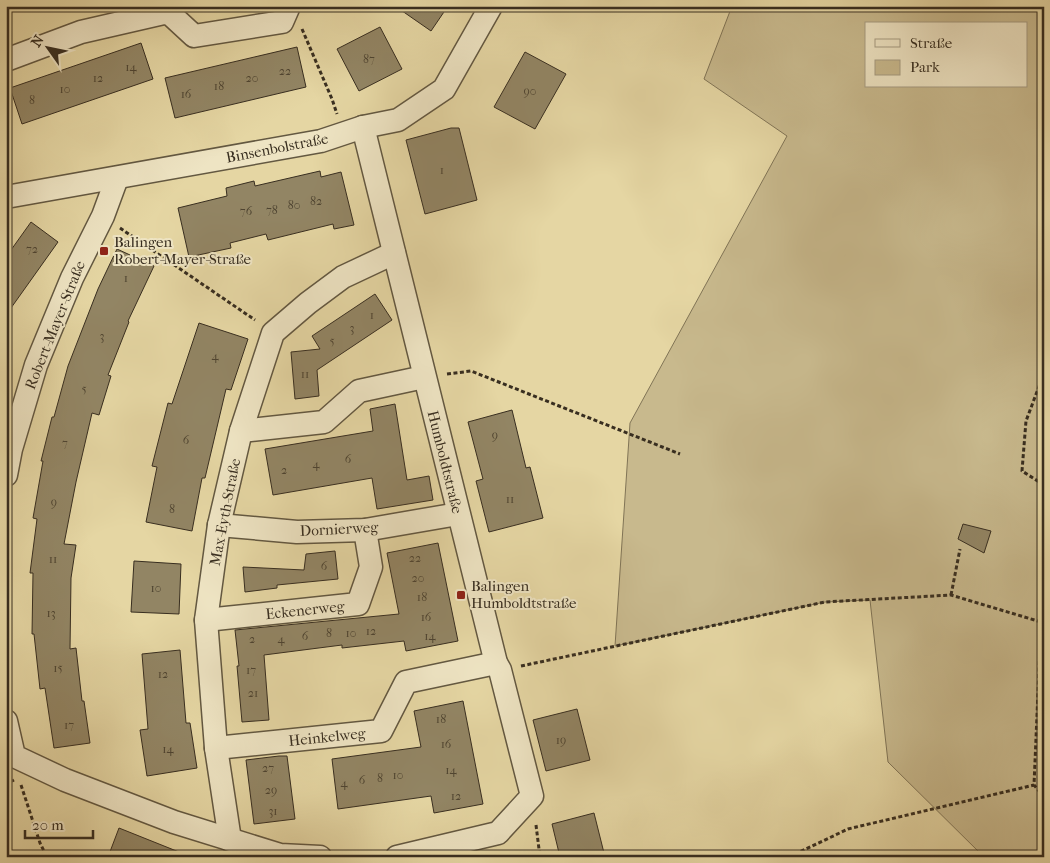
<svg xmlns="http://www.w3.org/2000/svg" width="1050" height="863" font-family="'IM FELL French Canon',serif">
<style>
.green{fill:#c8b98d;stroke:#807456;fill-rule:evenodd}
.building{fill:#928564;stroke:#382e20}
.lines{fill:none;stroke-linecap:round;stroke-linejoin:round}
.minor-casing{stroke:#635841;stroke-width:25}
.path{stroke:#382e20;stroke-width:3;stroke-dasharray:4 2.5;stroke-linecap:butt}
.minor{stroke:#eee4c3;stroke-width:22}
.poi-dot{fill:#8f2418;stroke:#eee4c3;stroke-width:2}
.labels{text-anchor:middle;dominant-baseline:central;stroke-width:4;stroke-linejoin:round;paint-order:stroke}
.number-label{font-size:12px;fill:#4e4431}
.street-label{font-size:15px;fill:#382e20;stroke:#eee4c3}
.poi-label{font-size:15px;fill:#382e20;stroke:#eee4c3;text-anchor:start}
</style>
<rect width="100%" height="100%" fill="#e5d6a3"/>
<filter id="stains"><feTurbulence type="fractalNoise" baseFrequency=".004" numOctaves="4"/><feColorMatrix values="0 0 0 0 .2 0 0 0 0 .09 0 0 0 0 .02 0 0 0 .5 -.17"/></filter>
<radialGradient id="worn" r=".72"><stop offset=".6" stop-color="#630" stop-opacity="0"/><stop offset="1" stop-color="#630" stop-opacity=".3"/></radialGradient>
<path class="green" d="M732,6H1044V857H984L888,762L870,600L825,602L615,646L630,423L787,136L704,79ZM866,24H1026V86H866Z"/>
<g class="building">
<polygon points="395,6 448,6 431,31"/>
<polygon points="380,27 402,69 359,91 337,49"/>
<polygon points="141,43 153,79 22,124 10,88"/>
<polygon points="297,47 306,87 175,118 165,78"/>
<polygon points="525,52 566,74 535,129 494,107"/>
<polygon points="451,128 459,128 477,200 425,214 406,140"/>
<polygon points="320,171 321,177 341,172 354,225 334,229 333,224 268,240 266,234 230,243 231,248 189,257 178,208 227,196 226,188 254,181 255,186"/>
<polygon points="31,222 58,242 6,315 6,257"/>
<polygon points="117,249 154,266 128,321 129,322 108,375 111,376 99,415 92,413 76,482 64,544 76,545 71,578 70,649 76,648 82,701 84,701 90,743 54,748 45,688 40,689 34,634 32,634 33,573 30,573 37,519 33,518 43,461 41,461 52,417 54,417 68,366 98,289"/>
<polygon points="375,294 392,320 317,370 319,396 295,399 291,352 320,349 312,336"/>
<polygon points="199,323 248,339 231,390 226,389 205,478 202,478 192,531 146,522 157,467 152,466 168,403 172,404"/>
<polygon points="395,404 407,480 429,476 433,500 377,509 372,478 273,495 265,449 373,431 370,409"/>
<polygon points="512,410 526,468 530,467 543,518 489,532 476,481 483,479 468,422"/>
<polygon points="963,524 991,531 984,553 958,539"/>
<polygon points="438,543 458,641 406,651 404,641 342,648 342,645 264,655 269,720 242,722 237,666 239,666 235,630 399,614 387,553"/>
<polygon points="335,551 338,579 277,585 277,588 245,592 243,567 304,570 306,554"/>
<polygon points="134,561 181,564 179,614 131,612"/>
<polygon points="180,650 186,723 190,723 197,768 147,776 140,730 148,729 142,654"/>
<polygon points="463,701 483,804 434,813 431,796 338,809 332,759 421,747 414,711"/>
<polygon points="577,709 590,760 546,771 533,720"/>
<polygon points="279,756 287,756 295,819 254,824 246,760"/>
<polygon points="594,813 605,857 560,857 552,824"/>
<polygon points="119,828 189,856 189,857 108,857"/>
</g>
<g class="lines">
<defs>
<g id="minor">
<polyline points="6,60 81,32 168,12 194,36 282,22 289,6"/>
<polyline points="363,127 496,663 500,670 532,796 498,833 397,857"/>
<polyline points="6,197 321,141 363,127 398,120 444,89 491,6"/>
<polyline points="241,431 324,422 359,391 424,377"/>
<polyline points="6,475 11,449 36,365 72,278 103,216 117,178"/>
<polyline points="219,525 297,532 365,530 458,514"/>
<polyline points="206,620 358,604 371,567 365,530"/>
<polyline points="6,721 14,756 65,780 174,822 280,855 320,857"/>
<polyline points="216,748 381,731 406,682 496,663"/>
<polyline points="230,840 216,748 206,620 219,525 241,431 273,333 308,303 343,277 394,253"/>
</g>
</defs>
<use href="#minor" class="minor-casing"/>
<g class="path">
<polyline points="302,29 332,99 337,114"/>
<polyline points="120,228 255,320"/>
<polyline points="1044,373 1026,421 1022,471 1044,485"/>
<polyline points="447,374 471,371 680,454"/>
<polyline points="951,595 960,549"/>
<polyline points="1041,622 1034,785 1044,797"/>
<polyline points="521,666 825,602 951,595 1041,622 1044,619"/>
<polyline points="6,784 14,780"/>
<polyline points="21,785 40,843 47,857"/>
<polyline points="536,825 540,857"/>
<polyline points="789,857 848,829 1034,785"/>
</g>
<use href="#minor" class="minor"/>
</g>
<g class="poi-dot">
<rect x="99" y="246" width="10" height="10" rx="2.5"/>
<rect x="456" y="590" width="10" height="10" rx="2.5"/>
</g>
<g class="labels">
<g class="number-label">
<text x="369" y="59">87</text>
<text x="131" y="67">14</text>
<text x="285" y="71">22</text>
<text x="98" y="78">12</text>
<text x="252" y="78">20</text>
<text x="219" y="86">18</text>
<text x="65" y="89">10</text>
<text x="530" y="91">90</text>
<text x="186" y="94">16</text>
<text x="32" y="100">8</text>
<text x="442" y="170">1</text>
<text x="316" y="201">82</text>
<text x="294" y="205">80</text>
<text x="272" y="210">78</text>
<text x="246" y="211">76</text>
<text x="32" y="249">72</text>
<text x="126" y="278">1</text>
<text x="372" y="315">1</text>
<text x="352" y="328">3</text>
<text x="102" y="336">3</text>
<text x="332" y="341">5</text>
<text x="215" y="356">4</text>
<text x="305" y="374">11</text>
<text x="84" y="389">5</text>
<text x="495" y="435">9</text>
<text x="186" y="440">6</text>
<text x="65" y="443">7</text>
<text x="348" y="459">6</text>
<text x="316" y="464">4</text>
<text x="284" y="470">2</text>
<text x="510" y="499">11</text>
<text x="54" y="502">9</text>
<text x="172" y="509">8</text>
<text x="415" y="558">22</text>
<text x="53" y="559">11</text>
<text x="324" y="566">6</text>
<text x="418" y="578">20</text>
<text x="156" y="588">10</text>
<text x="422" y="597">18</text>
<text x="51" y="613">13</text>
<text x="426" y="617">16</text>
<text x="371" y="631">12</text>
<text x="329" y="633">8</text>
<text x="351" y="633">10</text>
<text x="305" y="636">6</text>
<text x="430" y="636">14</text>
<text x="252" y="639">2</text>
<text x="281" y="639">4</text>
<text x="58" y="668">15</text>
<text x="251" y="670">17</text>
<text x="163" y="674">12</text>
<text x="253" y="693">21</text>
<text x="441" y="719">18</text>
<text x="69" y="725">17</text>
<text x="561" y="740">19</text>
<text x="446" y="744">16</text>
<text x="168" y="749">14</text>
<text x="268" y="768">27</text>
<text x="451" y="770">14</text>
<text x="398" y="775">10</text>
<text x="380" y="778">8</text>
<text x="362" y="780">6</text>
<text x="344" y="783">4</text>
<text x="271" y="790">29</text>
<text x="456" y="796">12</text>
<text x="273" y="811">31</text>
</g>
<g class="street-label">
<text transform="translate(277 148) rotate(-11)">Binsenbolstraße</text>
<text transform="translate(55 325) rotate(-68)">Robert-Mayer-Straße</text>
<text transform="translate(445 462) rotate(76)">Humboldtstraße</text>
<text transform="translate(225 512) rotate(-79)">Max-Eyth-Straße</text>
<text transform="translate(339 529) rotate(-3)">Dornierweg</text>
<text transform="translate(305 610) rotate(-6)">Eckenerweg</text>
<text transform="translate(327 737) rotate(-6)">Heinkelweg</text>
</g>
<g class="poi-label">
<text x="114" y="242">Balingen<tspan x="114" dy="17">Robert-Mayer-Straße</tspan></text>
<text x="471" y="586">Balingen<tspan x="471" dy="17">Humboldtstraße</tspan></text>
</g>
</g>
<rect width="1050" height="863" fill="none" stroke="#e5d6a3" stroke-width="25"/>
<rect x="8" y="8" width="1035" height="848" fill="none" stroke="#382e20" stroke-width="2.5"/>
<rect x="12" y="12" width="1025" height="838" fill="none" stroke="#382e20"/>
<rect x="865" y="22" width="162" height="65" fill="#eee4c3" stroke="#a59b82"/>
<rect x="875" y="39" width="25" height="8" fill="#eee4c3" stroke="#a59b82"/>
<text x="910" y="48" font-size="15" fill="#382e20">Straße</text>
<rect x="875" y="60" width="25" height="15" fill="#c8b98d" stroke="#a59b82"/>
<text x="910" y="72" font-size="15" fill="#382e20">Park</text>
<g transform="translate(48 48) rotate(303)" stroke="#eee4c3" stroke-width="4" paint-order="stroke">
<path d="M0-4L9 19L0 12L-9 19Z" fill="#382e20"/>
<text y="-8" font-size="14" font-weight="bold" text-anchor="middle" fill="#382e20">N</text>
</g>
<path d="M25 830v8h68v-8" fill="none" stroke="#382e20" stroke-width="2.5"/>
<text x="32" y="830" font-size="15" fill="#382e20" stroke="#eee4c3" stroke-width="4" paint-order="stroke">20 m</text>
<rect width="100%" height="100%" filter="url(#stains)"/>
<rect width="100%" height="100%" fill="url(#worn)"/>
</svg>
